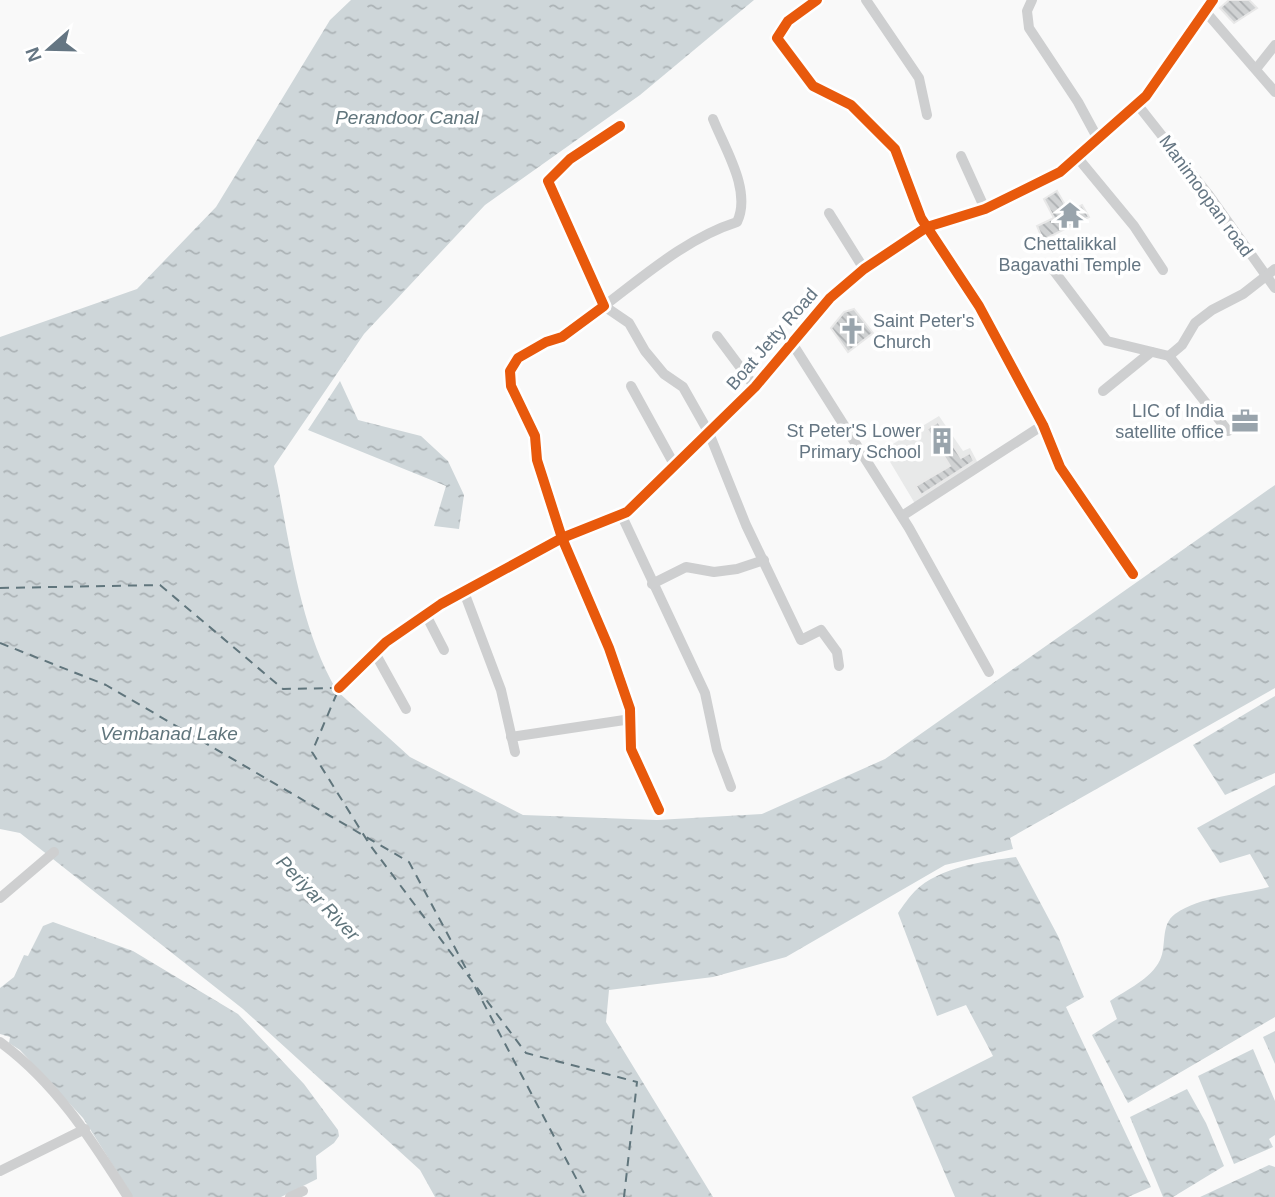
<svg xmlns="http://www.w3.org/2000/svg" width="1275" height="1197" font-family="Arial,sans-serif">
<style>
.built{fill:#e8e9e9}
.water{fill:url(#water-ripples)}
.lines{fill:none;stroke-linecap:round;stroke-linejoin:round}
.ferry{stroke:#60757c;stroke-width:2;stroke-dasharray:9 7;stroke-linecap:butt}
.building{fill:url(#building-back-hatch);stroke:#e8e8e8;stroke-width:2}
.minor{stroke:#cecfd0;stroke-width:10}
.tertiary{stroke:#cecfd0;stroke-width:12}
.cycleway-casing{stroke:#fff;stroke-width:15}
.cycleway{stroke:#e8590c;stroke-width:10}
.labels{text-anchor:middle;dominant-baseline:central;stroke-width:7;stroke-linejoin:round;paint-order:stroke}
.street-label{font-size:18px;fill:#657683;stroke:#fff}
.poi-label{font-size:18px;fill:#657683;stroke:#fff;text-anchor:end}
.water-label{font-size:19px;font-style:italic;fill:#60757c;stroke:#fff}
</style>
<defs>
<pattern id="water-ripples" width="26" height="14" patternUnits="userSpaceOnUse" patternTransform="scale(1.75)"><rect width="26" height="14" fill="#ced6d9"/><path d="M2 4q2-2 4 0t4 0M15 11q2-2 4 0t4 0" fill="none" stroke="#abb2b5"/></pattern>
<pattern id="building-back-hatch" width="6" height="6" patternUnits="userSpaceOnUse" patternTransform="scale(1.75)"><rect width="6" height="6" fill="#d0d2d3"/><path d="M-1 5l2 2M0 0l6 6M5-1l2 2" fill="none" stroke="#acafb1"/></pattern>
</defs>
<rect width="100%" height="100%" fill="#f9f9f9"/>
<polygon class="built" points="939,416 963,451 970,448 979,465 917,507 883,450"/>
<g class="water">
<path d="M351,0H754L640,95L485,205L364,334L274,466C290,541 298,624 337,691L410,757L523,815L657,820L762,814L885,759L1275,485V688L1010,838L1013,849L945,865L786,957L713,977L609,990L606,1022L713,1197H435L420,1170L243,1009L20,833L0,829V337L137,289L216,207L330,20Z"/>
<polygon points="340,381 358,420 421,436 448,461 464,495 459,529 434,526 446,486 308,430"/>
<polygon points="1275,696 1275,773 1225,795 1193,745"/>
<path d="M1275,785V1017L1128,1103L1092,1035L1117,1019L1110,1001C1126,990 1151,979 1160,960C1167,946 1160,925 1175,914C1201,896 1239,895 1269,887L1250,854L1220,863L1197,828Z"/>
<path d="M1016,857L1058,936L1084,997L1066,1007L1151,1187L1128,1197H955L912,1097L993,1056L966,1005L937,1016L898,913C903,906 909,897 915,891C939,867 985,861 1016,857Z"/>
<polygon points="53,922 133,951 238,1014 304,1084 338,1130 339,1136 334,1143 316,1156 317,1179 281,1197 133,1197 83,1118 20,1050 9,1043 10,1037 0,1034 0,988 14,977 24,955 28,956 43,926"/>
<polygon points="1275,1031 1275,1064 1263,1037"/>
<polygon points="1253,1049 1275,1101 1275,1135 1269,1139 1273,1147 1234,1164 1198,1076"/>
<polygon points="1187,1089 1206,1123 1224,1166 1173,1197 1163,1197 1130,1117"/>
<polygon points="1269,1165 1275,1167 1275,1197 1200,1197"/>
</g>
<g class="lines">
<g class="ferry">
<polyline points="0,588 160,585 283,689 335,688"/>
<polyline points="0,643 106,685 409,862 470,976"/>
<polyline points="337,693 312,752 370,845 526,1053 637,1082 624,1197"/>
<polyline points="475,987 586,1197"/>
</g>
</g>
<g class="building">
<polygon points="1229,0 1249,0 1257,8 1234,23 1220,8"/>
<polygon points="1057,191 1069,212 1082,205 1089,217 1043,240 1037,226 1054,218 1044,199"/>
<polygon points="854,309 873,333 848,352 831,328 844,312"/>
<polygon points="938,422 961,458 970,453 974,461 921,495 916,486 950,466 927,429"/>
</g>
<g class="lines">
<g class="minor">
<polyline points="817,0 788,21 777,38 813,86 851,105 895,149 921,218 979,306 1043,425 1060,467 1133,574"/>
<polyline points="866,0 919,78 927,115"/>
<polyline points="1032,0 1027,11 1029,28 1078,102 1098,139"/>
<polyline points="1205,11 1275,92"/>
<polyline points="1256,69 1275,45"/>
<polyline points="1137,104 1208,194 1275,288"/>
<path d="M713,119C725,149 752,191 737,222C687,238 645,275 604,306L629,323L645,351L664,374L683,387L709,433L746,525L801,640L821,630L837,652L839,666"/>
<polyline points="620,126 570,159 548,181 604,306 562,337 546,342 518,358 510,371 511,386 535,436 537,460 562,538 609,648 630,709 631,749 659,810"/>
<polyline points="961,156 985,209"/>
<polyline points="1077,157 1134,226 1163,270"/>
<polyline points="829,213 864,269"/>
<polyline points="1051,267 1107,341 1169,356"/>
<polyline points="717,336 755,387"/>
<polyline points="792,343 909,528 989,672"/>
<polyline points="631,386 675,466"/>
<polyline points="1103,391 1151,352"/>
<polyline points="1228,431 1169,356 1182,345 1195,323 1212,310 1243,294 1275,269"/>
<polyline points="621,514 705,693 717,750 731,787"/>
<polyline points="902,516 1043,425"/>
<polyline points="652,584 686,567 714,572 737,569 764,560"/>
<polyline points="464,592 501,690 515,752"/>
<polyline points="426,615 444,650"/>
<polyline points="375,653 406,709"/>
<polyline points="511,737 631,719"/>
<polyline points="0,898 54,852"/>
<path d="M0,1042C56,1083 91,1139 128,1197"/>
<polyline points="0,1171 85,1129"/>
<polyline points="290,1197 303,1191"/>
</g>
<polyline class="tertiary" points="339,688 386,642 441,604 562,538 627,512 755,387 830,298 864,269 927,227 985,209 1060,172 1146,96 1213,0"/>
<defs>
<g id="cycleway">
<polyline points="817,0 788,21 777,38 813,86 851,105 895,149 921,218 979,306 1043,425 1060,467 1133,574"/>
<polyline points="620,126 570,159 548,181 604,306 562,337 546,342 518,358 510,371 511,386 535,436 537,460 562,538 609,648 630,709 631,749 659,810"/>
<polyline points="339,688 386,642 441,604 562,538 627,512 755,387 830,298 864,269 927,227 985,209 1060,172 1146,96 1213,0"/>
</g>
</defs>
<use href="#cycleway" class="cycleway-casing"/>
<use href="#cycleway" class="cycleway"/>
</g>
<defs>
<symbol id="temple-bare" viewBox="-9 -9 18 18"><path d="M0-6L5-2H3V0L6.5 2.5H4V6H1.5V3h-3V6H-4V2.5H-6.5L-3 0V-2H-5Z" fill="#99a4ac" stroke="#fff" stroke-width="2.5" paint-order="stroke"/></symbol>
<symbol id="church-bare" viewBox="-9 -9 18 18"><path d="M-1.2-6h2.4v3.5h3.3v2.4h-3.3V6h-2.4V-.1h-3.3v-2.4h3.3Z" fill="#99a4ac" stroke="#fff" stroke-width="2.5" paint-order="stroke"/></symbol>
<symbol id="office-bare" viewBox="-9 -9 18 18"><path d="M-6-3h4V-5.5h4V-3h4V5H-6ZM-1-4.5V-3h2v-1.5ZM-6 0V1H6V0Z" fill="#99a4ac" stroke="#fff" stroke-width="2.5" paint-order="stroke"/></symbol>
<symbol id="building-bare" viewBox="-9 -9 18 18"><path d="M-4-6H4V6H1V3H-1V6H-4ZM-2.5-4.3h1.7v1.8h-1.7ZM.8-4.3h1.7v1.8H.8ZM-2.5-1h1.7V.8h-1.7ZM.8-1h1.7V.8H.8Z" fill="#99a4ac" stroke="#fff" stroke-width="2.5" paint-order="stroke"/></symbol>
</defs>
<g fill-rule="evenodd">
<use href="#temple-bare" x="1051" y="196" width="38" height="38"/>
<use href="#church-bare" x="833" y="312" width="38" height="38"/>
<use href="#office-bare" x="1226" y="402" width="38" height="38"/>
<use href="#building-bare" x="923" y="422" width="38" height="38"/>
</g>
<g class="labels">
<g class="street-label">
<text transform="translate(1206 196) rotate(54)">Manimoopan road</text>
<text transform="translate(772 339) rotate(-49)">Boat Jetty Road</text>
</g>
<g class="poi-label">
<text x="1070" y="244" text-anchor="middle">Chettalikkal<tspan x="1070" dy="21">Bagavathi Temple</tspan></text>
<text x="873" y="321" text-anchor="start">Saint Peter's<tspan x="873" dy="21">Church</tspan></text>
<text x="1224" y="411">LIC of India<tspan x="1224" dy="21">satellite office</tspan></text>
<text x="921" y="431">St Peter'S Lower<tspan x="921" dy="21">Primary School</tspan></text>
</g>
<g class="water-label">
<text x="407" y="117">Perandoor Canal</text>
<text x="169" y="733">Vembanad Lake</text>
<text transform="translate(318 898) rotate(46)">Periyar River</text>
</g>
</g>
<g transform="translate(49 49) rotate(250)" stroke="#ffffff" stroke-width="5" paint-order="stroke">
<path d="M0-5L12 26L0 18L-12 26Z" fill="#657683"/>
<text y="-10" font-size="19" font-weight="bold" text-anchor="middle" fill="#657683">N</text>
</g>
</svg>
